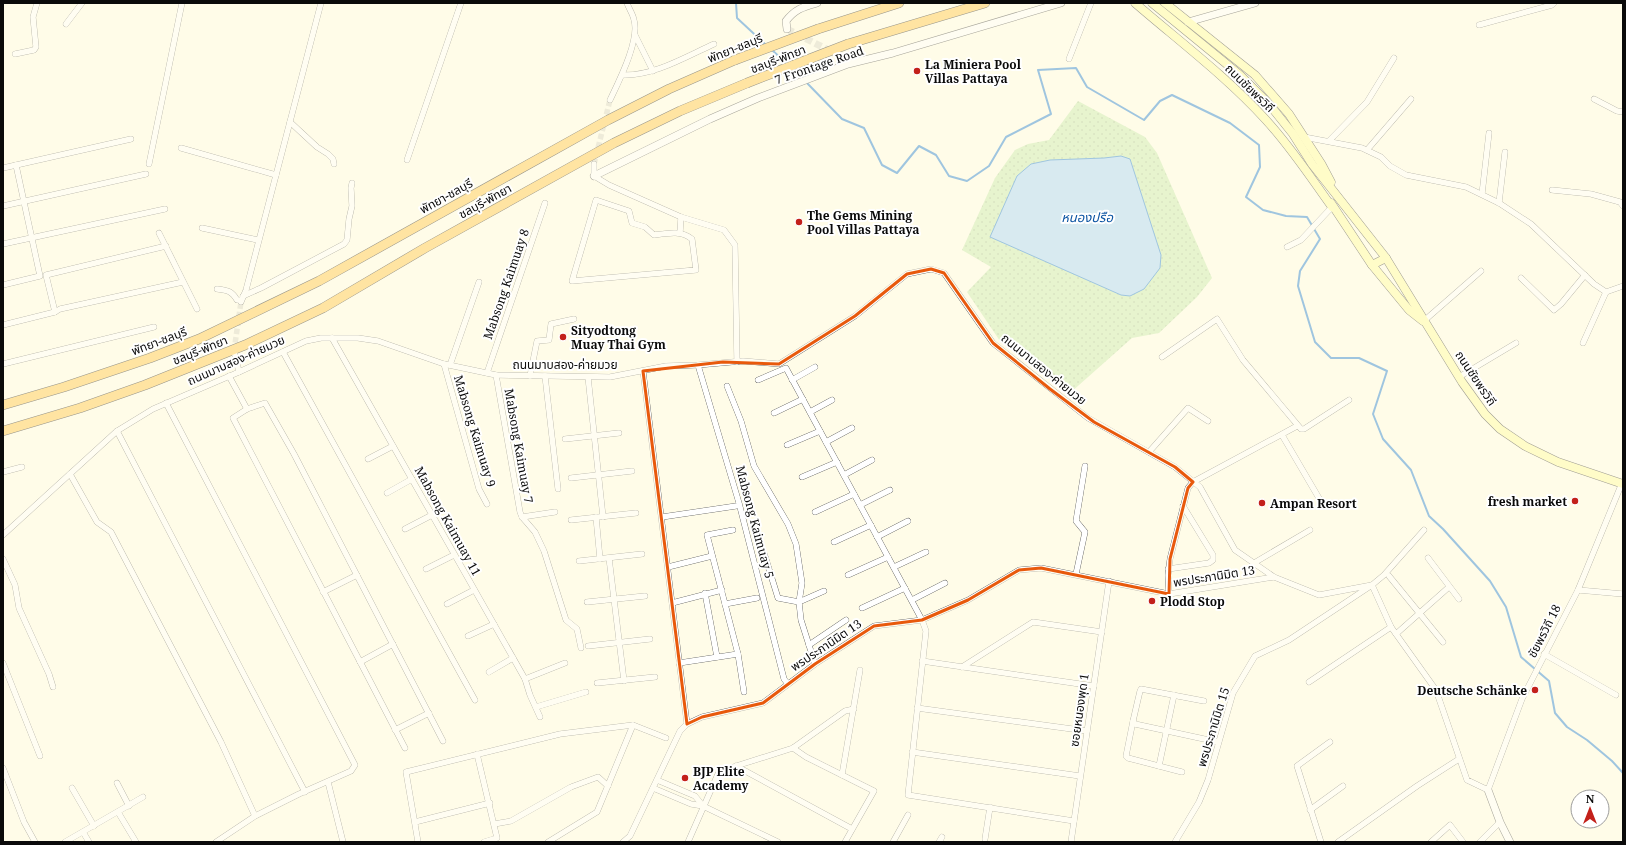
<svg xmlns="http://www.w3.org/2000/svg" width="1626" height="845" font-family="'Noto Serif','Noto Sans Thai',serif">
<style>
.park{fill:url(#park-dots)}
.water{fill:#a9d5fa;stroke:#2b84d6}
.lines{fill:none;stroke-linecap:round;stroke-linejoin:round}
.stream{stroke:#2b84d6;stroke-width:2}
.minor-tunnel{stroke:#dad8c7;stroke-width:5.5;stroke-dasharray:5.5 3;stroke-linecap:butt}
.tertiary-tunnel{stroke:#dad8c7;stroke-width:7;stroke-dasharray:7 3.5;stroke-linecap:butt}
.minor-casing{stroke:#3d3d3d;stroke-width:6}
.tertiary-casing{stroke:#3d3d3d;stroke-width:8}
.secondary-casing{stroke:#2c2c2c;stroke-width:9}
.trunk-casing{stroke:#1b1b1b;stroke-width:10}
.minor{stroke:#fff;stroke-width:5.5}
.tertiary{stroke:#fff;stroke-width:7}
.secondary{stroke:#fffca3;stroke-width:8}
.trunk{stroke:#ffc74f;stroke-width:9}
.trunk-bridge-casing{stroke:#1b1b1b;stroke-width:10;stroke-linecap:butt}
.trunk-bridge{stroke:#ffc74f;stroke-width:9}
.marked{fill:none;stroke:#e8590c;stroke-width:3;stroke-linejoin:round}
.poi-dot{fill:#c3201a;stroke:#fff;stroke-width:1.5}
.labels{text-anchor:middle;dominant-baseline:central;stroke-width:4;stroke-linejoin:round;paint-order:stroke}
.street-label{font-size:12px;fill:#0a0a0a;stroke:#fff}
.poi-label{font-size:12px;font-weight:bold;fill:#0a0a0a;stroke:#fff;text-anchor:start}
.water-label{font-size:13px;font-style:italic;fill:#0d55a3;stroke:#fff}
</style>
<defs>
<pattern id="park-dots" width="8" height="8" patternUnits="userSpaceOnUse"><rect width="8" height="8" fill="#caebb0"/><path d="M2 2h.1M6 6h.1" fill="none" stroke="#acc896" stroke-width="1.8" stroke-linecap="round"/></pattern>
</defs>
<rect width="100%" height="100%" fill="#fffce8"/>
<polygon class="park" points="1078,101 1145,137 1157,153 1212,278 1197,297 1159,333 1132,338 1070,393 1000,341 967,292 991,267 962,250 995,178 1015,150 1028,144 1049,140"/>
<polygon class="water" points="1121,156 1130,159 1161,255 1160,268 1144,289 1130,296 1121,295 990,237 1017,176 1031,164 1050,160 1104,158"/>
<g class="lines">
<g class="stream">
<polyline points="736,3 737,18 766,45"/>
<polyline points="771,49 787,64"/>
<polyline points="792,69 803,79"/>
<polyline points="806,82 842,119 864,128 882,165 897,173 919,146 936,155 949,176 967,181 989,166 1006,137 1051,114 1038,70 1076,68 1087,87 1144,120 1160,101 1172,95 1230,123 1259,145 1260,167 1246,197 1263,210 1286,216 1307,217 1320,239 1300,271 1298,286 1315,342 1331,358 1359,358 1387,371 1373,414 1383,439 1411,470 1429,516 1443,529 1490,581 1506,607 1521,657 1549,681 1555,713 1567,727 1587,740 1612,761 1623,773"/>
</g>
<g class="minor-tunnel">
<polyline points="594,164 610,100"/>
<polyline points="234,351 241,302"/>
</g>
<polyline class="tertiary-tunnel" points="787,29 846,59"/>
<defs>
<g id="minor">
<polyline points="66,24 82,3"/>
<polyline points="1479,25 1552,5 1554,3"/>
<polyline points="635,35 653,71"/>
<polyline points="15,54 34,50 36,47 33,17 37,3"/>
<polyline points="1069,59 1091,3"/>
<path d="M623,75C654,76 685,57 714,44"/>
<polyline points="1594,99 1617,111 1623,112"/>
<path d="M610,100C619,81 640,40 634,20C633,14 629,9 627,3"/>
<polyline points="290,122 317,147 328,154 333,159 334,164"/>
<polyline points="1304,137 1362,148 1381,157 1390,166 1406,175 1466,187 1499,203 1531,224 1594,284 1606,292 1623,286"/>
<polyline points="1329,141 1367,102 1394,58"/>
<polyline points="181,148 276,175"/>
<polyline points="1367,150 1411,99"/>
<polyline points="407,160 461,3"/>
<polyline points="149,164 182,3"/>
<polyline points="594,164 594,176 609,185 681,217 724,230 735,245 737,362"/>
<polyline points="3,168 131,139"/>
<polyline points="1552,190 1591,194 1620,202 1623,206"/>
<polyline points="1482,194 1489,133"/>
<path d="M596,200L629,211L632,223L645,227L654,235C668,233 681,230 692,239L696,270L572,281Z"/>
<polyline points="1499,203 1505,152"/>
<polyline points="3,206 146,174"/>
<polyline points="202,228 258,240"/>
<polyline points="159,233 197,309"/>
<polyline points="680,233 681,217"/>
<polyline points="3,244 165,209"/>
<polyline points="1287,247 1301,240 1332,207"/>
<polyline points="1521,278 1554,310 1561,304 1585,275"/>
<polyline points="3,285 40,276 16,165"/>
<path d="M217,289C227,290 232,291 237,300H241"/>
<polyline points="243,296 261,288 344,244 347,240 349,219 352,206 351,188 352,183"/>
<polyline points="241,302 246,290 321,3"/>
<polyline points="55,312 46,275 166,246"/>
<polyline points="1425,320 1481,271"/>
<polyline points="3,325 55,312 60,309 183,282"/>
<polyline points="332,338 525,679 530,695 540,717"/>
<polyline points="1583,343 1606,292"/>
<polyline points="234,351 239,372"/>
<polyline points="283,352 475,700"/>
<polyline points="1162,357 1217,319 1243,360 1301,429 1304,429 1349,400"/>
<polyline points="3,364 154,327"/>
<polyline points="444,364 479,489 487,504"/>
<polyline points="450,365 479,282"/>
<polyline points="698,365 739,503 784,679 788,684"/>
<polyline points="643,371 687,724"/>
<polyline points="487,373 545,203"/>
<polyline points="496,375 520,512 522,517 535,532 544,551 566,620 577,629 581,648"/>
<polyline points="229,376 247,409"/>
<polyline points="530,376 537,341 549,340 551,324 574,319"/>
<polyline points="545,376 558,489"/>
<polyline points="588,377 603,517"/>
<polyline points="1459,377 1516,343"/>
<polyline points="758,380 786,368 922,620 926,631 908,795 1074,821"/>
<polyline points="792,380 815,367"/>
<polyline points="727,386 741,421 754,466 788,524 796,544 802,583 799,602 801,620 815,664"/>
<polyline points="166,403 355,765 351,771 299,794 255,816 216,842"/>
<polyline points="810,412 832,400"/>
<polyline points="774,413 803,399"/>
<polyline points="117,431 305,792"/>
<polyline points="1282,435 1323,505"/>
<polyline points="565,439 619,433"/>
<polyline points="826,442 852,428"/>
<polyline points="787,445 820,431"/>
<polyline points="1149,452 1188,408 1208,421"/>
<polyline points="368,459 393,446"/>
<polyline points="3,472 22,467"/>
<polyline points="70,474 97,522 111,532 221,742 255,816"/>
<polyline points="844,475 872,460"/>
<polyline points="802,477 837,462"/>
<polyline points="571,478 632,471"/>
<polyline points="387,493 412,479"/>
<polyline points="860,505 890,490"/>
<polyline points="815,512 854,494"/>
<polyline points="522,517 555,512"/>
<polyline points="596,517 600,559"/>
<polyline points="662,517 736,506"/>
<polyline points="571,520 636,513"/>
<polyline points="405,529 432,515"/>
<polyline points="733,530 707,535 738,654 744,692"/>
<polyline points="3,535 117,431 153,409 239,372 306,341 321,338 358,338 378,341 444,364 496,375 610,377 666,366 698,365 743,361 779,364 855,316 907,274 931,269 944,273 993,343 1088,418 1175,467 1200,487 1235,550 1274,577 1319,595 1372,585 1391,627 1436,690 1467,780 1488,790 1522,699 1578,590 1622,483"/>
<polyline points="877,537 908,521"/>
<polyline points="834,542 871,525"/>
<polyline points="764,553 778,598 799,602 824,591"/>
<polyline points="609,558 624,681"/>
<polyline points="1428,558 1459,599"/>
<polyline points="3,559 15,585 19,608 49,674 53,687"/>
<polyline points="579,561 642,554"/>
<polyline points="1254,563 1310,530"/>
<polyline points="668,567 712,556"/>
<polyline points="894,567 926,552"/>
<polyline points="426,569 454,555"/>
<polyline points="1168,569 1209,563 1213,560 1213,555 1183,506"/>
<polyline points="1076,574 1085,532 1076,521 1085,466"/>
<polyline points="848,575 888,557"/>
<polyline points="1389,576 1443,642"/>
<polyline points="1578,590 1623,594"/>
<polyline points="323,592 357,575"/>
<polyline points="705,593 717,657"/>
<polyline points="1169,594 1168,575 1170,559 1188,488 1193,482 1297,426"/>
<polyline points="912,600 945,583"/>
<polyline points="587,602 645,596"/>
<polyline points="672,603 722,590"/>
<polyline points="447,604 474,590"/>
<polyline points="725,604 757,598"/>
<polyline points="862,608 905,588"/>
<polyline points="1396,634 1449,587"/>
<polyline points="468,636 494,624"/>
<polyline points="809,645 846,620"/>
<polyline points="588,646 650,639"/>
<polyline points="1544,654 1616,695"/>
<polyline points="922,661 1094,686"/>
<polyline points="360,662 393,644"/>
<polyline points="3,663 40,756"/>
<polyline points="679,663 738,654"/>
<polyline points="962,667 1033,622 1102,632"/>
<polyline points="489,672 513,658"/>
<polyline points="525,679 565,663"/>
<polyline points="1309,682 1391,627"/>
<polyline points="597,683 655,677"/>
<polyline points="1204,701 1141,689 1140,691 1133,721 1135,724 1218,742"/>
<polyline points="536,707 586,692"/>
<polyline points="917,708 1087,731"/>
<polyline points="1133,721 1126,756 1128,758 1182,772"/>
<polyline points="395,730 429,713"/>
<polyline points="405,748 233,418 247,409 265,403 294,454 443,741"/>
<polyline points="793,748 806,757 874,791 845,842"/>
<polyline points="912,752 1080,776"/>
<polyline points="477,754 497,838 484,842"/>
<polyline points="736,766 852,829"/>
<polyline points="1159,766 1174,695"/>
<polyline points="3,768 24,822 35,842"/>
<polyline points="842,775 860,670"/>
<polyline points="657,780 695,796 703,806"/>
<polyline points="328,782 343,842"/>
<polyline points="117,783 129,806"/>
<polyline points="72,788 94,826"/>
<polyline points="653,788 691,804 703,806 778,842"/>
<polyline points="1310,810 1343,786"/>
<polyline points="118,812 136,842"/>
<polyline points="415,822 490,803"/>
<polyline points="494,824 511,821 571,787 598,777 608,786"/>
<polyline points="83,832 89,842"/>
<polyline points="985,839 990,807"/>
<polyline points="65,842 143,797"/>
<polyline points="418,842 406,772 560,734 633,725 666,738"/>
<polyline points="548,842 597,812 633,725"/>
<polyline points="623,842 630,836 680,731 687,724 702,717 763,703 815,664 874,626 922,620 968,600 1019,570 1041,568 1169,594 1274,577"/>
<polyline points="688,842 718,774 736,766 793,748 845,711 854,709"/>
<polyline points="893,842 908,815"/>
<polyline points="939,842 942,837"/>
<polyline points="1071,842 1109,581"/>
<polyline points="1175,842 1199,802 1208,780 1233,693 1255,656 1289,640 1372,585 1384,575 1424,530"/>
<polyline points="1321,842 1297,766 1330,742"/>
<polyline points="1338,842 1417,786 1459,759"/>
<polyline points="1431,842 1450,825 1463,842"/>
<polyline points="1480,842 1500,822"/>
</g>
<g id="tertiary">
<polyline points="1188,22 1255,3"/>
<path d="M787,29L786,21C795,9 803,7 817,3"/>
<polyline points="594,176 710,119 758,98 848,64 893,53 1061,3"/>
<polyline points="1488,790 1500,822 1510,842"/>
</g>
<g id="secondary">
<path d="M1135,3C1179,41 1227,77 1266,120C1291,147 1311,178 1332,207"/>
<polyline points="1152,3 1240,75 1269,104 1293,134 1312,164 1386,258 1462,382 1485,414 1500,429 1525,446 1558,462 1623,484"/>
<polyline points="1165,3 1255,75 1289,114 1322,165 1331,182"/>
<polyline points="1331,203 1372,265 1409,310 1423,321"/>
<polyline points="1372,265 1386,258"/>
</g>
<g id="trunk">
<polyline points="818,29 899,3"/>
<polyline points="848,44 985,3"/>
<polyline points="3,405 64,387 150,358 199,339 319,281 608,120 669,89 735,60"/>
<polyline points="3,431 80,408 145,385 245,345 323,308 425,248 614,143 680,111 747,83"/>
</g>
</defs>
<use href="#minor" class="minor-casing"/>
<use href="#tertiary" class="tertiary-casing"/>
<use href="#secondary" class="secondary-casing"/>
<use href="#trunk" class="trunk-casing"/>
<use href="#minor" class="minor"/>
<use href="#tertiary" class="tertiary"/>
<use href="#secondary" class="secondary"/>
<use href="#trunk" class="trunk"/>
<defs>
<g id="trunk-bridge">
<polyline points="735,60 818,29"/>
<polyline points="747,83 848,44"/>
</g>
</defs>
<use href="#trunk-bridge" class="trunk-bridge-casing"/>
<use href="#trunk-bridge" class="trunk-bridge"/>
</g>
<path d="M0 0H1626V845H0ZM931,269L944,273L993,343L1050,389L1094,422L1175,467L1193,482L1188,488L1170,559L1169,594L1041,568L1019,570L968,600L922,620L874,626L815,664L763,703L702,717L687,724L643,371L723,362L779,364L855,316L907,274Z" fill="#fffce8" fill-opacity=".55" fill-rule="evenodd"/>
<path class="marked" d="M931,269L944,273L993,343L1050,389L1094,422L1175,467L1193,482L1188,488L1170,559L1169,594L1041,568L1019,570L968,600L922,620L874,626L815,664L763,703L702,717L687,724L643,371L723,362L779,364L855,316L907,274Z"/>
<g class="poi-dot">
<circle cx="917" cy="71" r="4"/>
<circle cx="799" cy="222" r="4"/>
<circle cx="563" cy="337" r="4"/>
<circle cx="1575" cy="501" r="4"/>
<circle cx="1262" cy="503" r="4"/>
<circle cx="1152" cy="601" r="4"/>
<circle cx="1535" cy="690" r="4"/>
<circle cx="685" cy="778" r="4"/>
</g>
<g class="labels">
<g class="street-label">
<text transform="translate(735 48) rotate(-22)">พัทยา-ชลบุรี</text>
<text transform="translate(778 59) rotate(-21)">ชลบุรี-พัทยา</text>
<text transform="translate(819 65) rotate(-19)">7 Frontage Road</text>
<text transform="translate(1250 88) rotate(44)">ถนนชัยพรวิถี</text>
<text transform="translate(446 196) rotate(-29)">พัทยา-ชลบุรี</text>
<text transform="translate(485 201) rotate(-29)">ชลบุรี-พัทยา</text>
<text transform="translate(506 284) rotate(-71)">Mabsong Kaimuay 8</text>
<text transform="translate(159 341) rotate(-21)">พัทยา-ชลบุรี</text>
<text transform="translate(200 350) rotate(-22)">ชลบุรี-พัทยา</text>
<text transform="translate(236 360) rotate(-24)">ถนนมาบสอง-ค่ายมวย</text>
<text x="565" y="364">ถนนมาบสอง-ค่ายมวย</text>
<text transform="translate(1044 369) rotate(39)">ถนนมาบสอง-ค่ายมวย</text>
<text transform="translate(1476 378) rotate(56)">ถนนชัยพรวิถี</text>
<text transform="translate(475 431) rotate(73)">Mabsong Kaimuay 9</text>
<text transform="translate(519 446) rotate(80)">Mabsong Kaimuay 7</text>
<text transform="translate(448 521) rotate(61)">Mabsong Kaimuay 11</text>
<text transform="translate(755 522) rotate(75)">Mabsong Kaimuay 5</text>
<text transform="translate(1214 576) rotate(-9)">พรประภานิมิต 13</text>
<text transform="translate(1544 631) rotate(-63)">ชัยพรวิถี 18</text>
<text transform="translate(826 645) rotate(-34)">พรประภานิมิต 13</text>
<text transform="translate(1079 710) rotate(-82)">ซอยหนองพุด 1</text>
<text transform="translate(1213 727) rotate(-73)">พรประภานิมิต 15</text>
</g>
<g class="poi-label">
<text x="925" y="64">La Miniera Pool<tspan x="925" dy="14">Villas Pattaya</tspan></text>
<text x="807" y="215">The Gems Mining<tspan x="807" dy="14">Pool Villas Pattaya</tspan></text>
<text x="571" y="330">Sityodtong<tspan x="571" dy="14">Muay Thai Gym</tspan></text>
<text x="1567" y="501" text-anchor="end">fresh market</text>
<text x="1270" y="503">Ampan Resort</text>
<text x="1160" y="601">Plodd Stop</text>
<text x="1527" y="690" text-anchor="end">Deutsche Schänke</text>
<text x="693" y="771">BJP Elite<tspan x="693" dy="14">Academy</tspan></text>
</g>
<g class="water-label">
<text x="1087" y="217">หนองปรือ</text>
</g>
</g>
<rect width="1626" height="845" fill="none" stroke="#0a0a0a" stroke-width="8"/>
<g transform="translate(1590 809)"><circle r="19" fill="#ffffff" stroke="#9d9d9d"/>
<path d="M0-3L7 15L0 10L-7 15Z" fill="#c3201a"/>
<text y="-6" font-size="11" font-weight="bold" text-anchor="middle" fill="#0a0a0a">N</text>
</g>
</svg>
